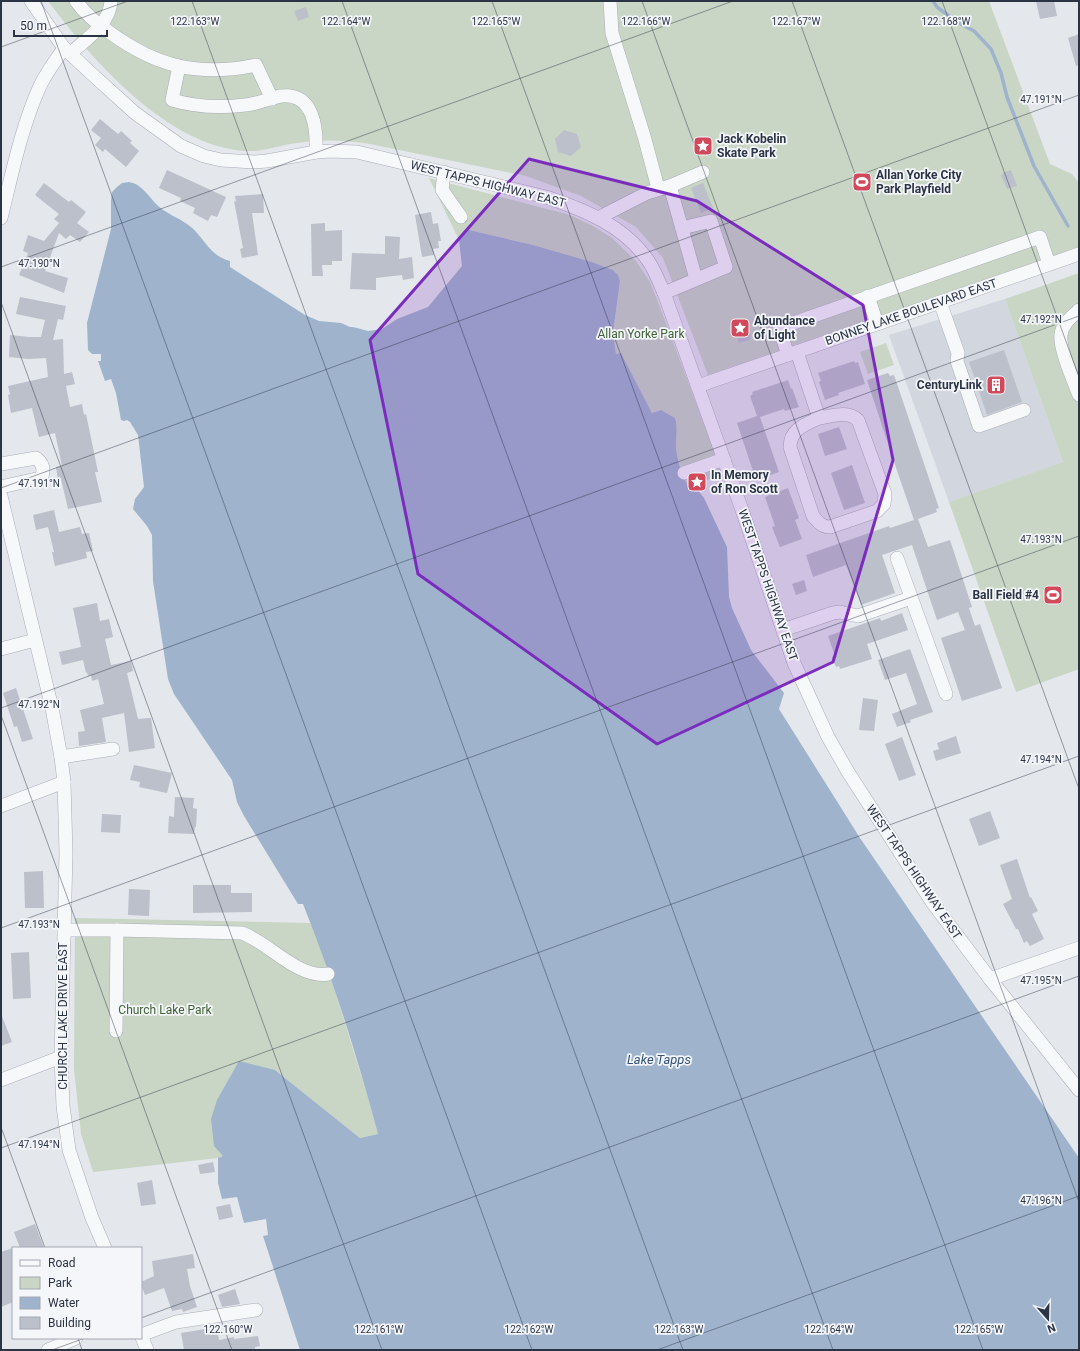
<svg xmlns="http://www.w3.org/2000/svg" width="1080" height="1351" font-family="Roboto,sans-serif">
<style>
.built{fill:#d2d6de}
.green{fill:#c9d6c5}
.water{fill:#9fb4cc}
.lines{fill:none;stroke-linecap:round;stroke-linejoin:round}
.stream{stroke:#9fb4cc;stroke-width:3.5}
.building{fill:#bbc0ca}
.minor-casing{stroke:#a9aeb7;stroke-width:14}
.minor{stroke:#f7f8fa;stroke-width:13}
.marked{fill:#7b2cbf;fill-opacity:0.2;stroke:#7b2cbf;stroke-width:3;stroke-linejoin:round}
.ticks{fill:none;stroke:#2b3445;stroke-width:1;stroke-opacity:0.45}
.labels{text-anchor:middle;dominant-baseline:central;stroke-width:3.5;stroke-linejoin:round;paint-order:stroke}
.poi-label{font-size:12px;font-weight:bold;fill:#2b3445;stroke:#f4f6f9;text-anchor:start}
.street-label{font-size:12px;fill:#2b3445;stroke:#f4f6f9}
.park-label{font-size:12px;fill:#3f6138;stroke:#f4f6f9}
.water-label{font-size:13px;font-style:italic;fill:#34527a;stroke:#f4f6f9}
.ticks-label{font-size:10px;text-anchor:middle;fill:#2b3445;stroke:#f4f6f9;stroke-width:3.5;stroke-linejoin:round;paint-order:stroke}
</style>
<rect width="100%" height="100%" fill="#e4e7ec"/>
<polygon class="built" points="1005,299 1063,462 949,502 889,335"/>
<g class="green">
<path d="M48,1H989L1050,164L1072,174L1079,183V247L708,375L663,258L636,227L581,196L526,176L370,144C345,140 321,139 297,143C280,145 264,152 246,151C168,147 92,60 48,1Z"/>
<path d="M429,178L570,215L593,226L612,238L636,261L650,282L661,310L723,475L688,486C683,474 677,460 676,447C676,437 678,428 675,418L661,410L652,413L621,353L616,354L613,333L620,281L618,275L613,270L592,262L533,245L469,230L464,231L459,240Z"/>
<polygon points="1079,273 1079,669 1016,692 949,502 1063,462 1005,299"/>
<polygon points="886,343 894,365 868,374 860,352"/>
<polygon points="75,918 311,923 327,965 369,1101 378,1134 360,1138 275,1070 223,1156 218,1158 93,1172 81,1134 74,1069"/>
</g>
<path class="water" d="M129,182C141,184 147,194 155,203C164,213 180,218 191,227C205,239 210,256 230,261V267L305,315L319,321L341,323L350,327H353L368,331L382,329L397,319L428,307L462,266L459,240L464,231L469,230L533,245L592,262L613,270L618,275L620,281L613,333L616,354L621,353L652,413L661,410L675,418C678,428 676,436 676,447C677,460 682,474 688,486L693,484L704,498L727,547L729,597L732,608L751,650L784,693L779,709L860,838L1079,1158V1350H300L263,1236L268,1235L266,1219L244,1223L237,1197L222,1199L218,1183V1158L223,1156L214,1146L211,1119L217,1100L239,1061L275,1070L360,1138L378,1134C357,1056 333,979 303,904H298L244,816L237,802L232,780L174,694L168,679L153,581L152,535L147,526L133,509L135,499L144,487L138,435L130,422L127,420L124,421L121,420L116,393L111,379L105,381L98,361H101V354H92L88,350L87,323L111,229V200L112,192L117,187L122,183Z"/>
<g class="lines">
<polyline class="stream" points="933,1 937,7 957,22 974,31 991,49 1001,73 1007,97 1034,166 1068,226"/>
</g>
<g class="building">
<polygon points="1036,1 1054,1 1057,16 1040,19"/>
<polygon points="306,7 309,17 298,21 294,11"/>
<polygon points="1079,34 1079,65 1076,66 1068,38"/>
<polygon points="100,119 118,134 121,131 132,141 130,143 139,151 126,167 105,149 103,152 95,145 101,138 91,130"/>
<polygon points="564,130 577,134 581,147 571,156 558,152 555,139"/>
<polygon points="167,170 226,197 217,217 211,215 208,221 193,213 195,208 180,201 181,198 159,188"/>
<polygon points="1011,170 1017,186 1007,189 1001,175 1003,174 1002,173"/>
<polygon points="44,183 69,202 71,200 86,212 77,223 89,232 80,242 70,235 66,239 59,233 45,271 68,278 64,293 19,275 28,253 23,251 28,235 44,241 59,223 54,219 59,214 35,195"/>
<polygon points="703,183 713,208 701,213 691,188"/>
<polygon points="263,194 264,213 252,213 258,255 242,258 240,249 243,248 234,201 236,202 235,196"/>
<polygon points="431,212 433,224 438,223 441,241 438,241 439,248 433,249 434,255 422,257 415,215"/>
<polygon points="325,223 325,231 342,230 342,261 332,261 332,265 322,265 323,276 312,276 311,224"/>
<polygon points="385,236 400,237 399,259 412,257 414,278 403,280 402,275 376,278 376,290 350,289 352,253 385,254"/>
<polygon points="20,297 66,306 63,320 58,319 53,340 63,339 64,374 72,372 75,384 66,386 70,407 82,404 84,415 86,414 98,472 95,472 102,502 68,509 61,479 58,480 56,467 62,466 55,433 39,437 32,408 11,413 8,395 10,394 8,386 48,377 46,358 28,359 9,357 10,335 29,337 41,337 45,320 16,314"/>
<polygon points="746,326 751,339 739,343 735,330"/>
<polygon points="1004,350 1022,402 987,415 969,362"/>
<polygon points="854,361 855,363 858,362 865,384 838,393 839,395 825,400 819,382 821,381 818,373"/>
<polygon points="888,373 890,376 894,375 939,508 936,509 937,512 918,519 928,547 950,540 972,607 969,608 975,626 980,624 1002,688 962,701 941,638 965,630 958,612 937,620 912,545 882,555 895,593 861,605 846,565 813,577 806,555 889,526 890,528 914,520 892,456 867,380"/>
<polygon points="788,380 791,389 792,388 799,407 785,411 784,409 760,417 779,472 756,480 737,423 757,416 750,396 753,394 752,392"/>
<polygon points="839,427 847,449 825,456 818,434"/>
<polygon points="852,465 865,503 844,510 831,473"/>
<polygon points="788,488 799,518 795,520 802,539 780,547 772,527 775,526 765,497"/>
<polygon points="54,510 59,532 80,527 82,534 89,533 93,551 86,552 87,558 55,566 52,552 54,552 48,527 36,530 33,515"/>
<polygon points="804,580 807,591 796,595 792,584"/>
<polygon points="97,603 100,621 109,619 113,637 105,639 111,665 131,661 133,671 127,673 138,719 151,718 155,748 129,752 124,713 102,718 106,742 79,746 78,732 85,731 80,710 104,704 98,679 92,681 91,675 88,676 87,672 86,673 83,660 62,665 59,652 81,647 73,608"/>
<polygon points="902,613 908,630 867,644 872,659 840,669 839,666 836,667 832,657 835,656 828,636 880,618 881,621"/>
<polygon points="910,649 933,712 910,720 911,722 897,727 892,714 917,704 906,673 885,680 878,660"/>
<polygon points="16,688 33,739 22,742 17,726 14,727 3,693"/>
<polygon points="863,698 878,700 874,731 859,730"/>
<polygon points="956,736 961,753 936,761 933,751 939,749 937,743"/>
<polygon points="902,737 916,775 899,781 885,744"/>
<polygon points="134,765 172,773 167,793 139,787 140,782 130,780"/>
<polygon points="175,797 194,798 193,808 197,809 196,827 195,827 194,834 168,833 169,816 174,817"/>
<polygon points="990,811 1000,838 979,846 969,819"/>
<polygon points="102,814 121,815 120,833 101,832"/>
<polygon points="1017,859 1030,898 1031,897 1038,911 1032,914 1044,939 1030,946 1027,941 1024,943 1018,929 1016,929 1003,904 1012,899 1000,865"/>
<polygon points="43,871 44,908 25,908 24,872"/>
<polygon points="193,885 231,885 231,893 252,893 252,912 193,913"/>
<polygon points="129,889 150,890 149,916 128,915"/>
<polygon points="29,952 31,998 13,999 11,953"/>
<polygon points="1,1016 2,1016 12,1042 1,1046"/>
<polygon points="213,1162 215,1172 200,1174 198,1165"/>
<polygon points="152,1180 156,1204 141,1206 137,1183"/>
<polygon points="230,1204 233,1217 219,1220 216,1207"/>
<polygon points="35,1224 44,1248 20,1248 14,1232"/>
<polygon points="13,1248 13,1302 1,1307 1,1252"/>
<polygon points="193,1254 195,1268 187,1269 190,1286 197,1307 183,1312 182,1309 172,1311 164,1288 145,1295 141,1285 141,1282 154,1276 152,1261"/>
<polygon points="235,1289 240,1304 222,1307 218,1295"/>
<polygon points="217,1327 219,1340 234,1337 234,1339 258,1336 260,1346 255,1347 255,1350 184,1350 181,1333"/>
</g>
<g class="lines">
<defs>
<g id="minor">
<path d="M31,1L64,48L93,75L135,113L181,146L204,156L221,160L254,162L267,161L316,152L331,151L357,152L546,197C585,210 625,226 649,262C655,271 659,282 664,293L741,507L794,663L828,737L848,772L932,902L990,979L1079,1090"/>
<path d="M76,1C85,14 97,23 109,32C157,67 199,77 256,65L272,99"/>
<polyline points="610,1 612,33 644,136 658,188"/>
<path d="M71,53C86,39 110,24 111,1"/>
<path d="M179,66L172,100C196,107 220,108 245,105C258,104 270,98 281,96C314,92 317,129 316,152"/>
<polyline points="444,172 442,190 461,217"/>
<polyline points="670,186 703,172"/>
<path d="M1,218C12,174 21,128 40,86C46,73 56,60 64,48"/>
<polyline points="598,218 647,193 670,186 696,279"/>
<polyline points="664,293 726,267 711,221 682,228"/>
<polyline points="868,296 877,324"/>
<polyline points="940,302 958,353 957,361 979,426 1024,410"/>
<path d="M1079,310C1071,317 1062,324 1061,335C1059,348 1074,382 1079,395"/>
<path d="M797,352L819,418C806,424 790,429 790,447L813,516C818,522 822,527 830,527L877,511L884,504L885,494L858,420C848,410 832,416 819,418"/>
<polyline points="788,355 779,328 1040,237 1049,264"/>
<polyline points="698,386 1079,254"/>
<path d="M1,464L36,458C43,463 45,470 41,478L1,487"/>
<polyline points="684,473 724,459"/>
<polyline points="1,496 52,708 61,757 64,782 66,853 61,1057 63,1106 69,1150 92,1218 105,1248"/>
<polyline points="897,558 946,694"/>
<polyline points="783,630 833,613 840,612 858,616 911,598"/>
<polyline points="1,649 35,640"/>
<polyline points="61,757 113,749"/>
<polyline points="1,806 64,782"/>
<polyline points="64,930 117,930 116,1031"/>
<path d="M117,930L242,933C268,942 298,979 328,974"/>
<polyline points="990,979 1079,948"/>
<polyline points="1,1080 61,1057"/>
<polyline points="141,1335 176,1322 256,1310"/>
<polyline points="141,1335 147,1350"/>
<polyline points="48,1350 76,1338"/>
</g>
</defs>
<use href="#minor" class="minor-casing"/>
<use href="#minor" class="minor"/>
</g>
<path class="marked" d="M529,159L697,201L863,305L893,460L833,662L657,744L418,574L370,340Z"/>
<path class="ticks" d="M41,1L532,1350M192,1L683,1350M342,1L833,1350M492,1L983,1350M642,1L1079,1202M792,1L1079,789M942,1L1079,377M1,47L128,1M1,267L733,1M1,302L382,1350M1,488L1079,95M1,708L1079,316M1,715L232,1350M1,928L1079,536M1,1127L45,1248M1,1148L1079,756M141,1318L1079,976M78,1338L82,1350M52,1350L85,1338M657,1350L1079,1196"/>
<defs>
<symbol id="sight-square" viewBox="-11 -11 22 22"><rect x="-9" y="-9" width="18" height="18" rx="4" fill="#d1495b" stroke="#f4f6f9"/><path d="M0-6L1.8-2.2L6-1.7L2.9 1.2L3.7 5.4L0 3.3L-3.7 5.4L-2.9 1.2L-6-1.7L-1.8-2.2Z" fill="#fff"/></symbol>
<symbol id="stadium-square" viewBox="-11 -11 22 22"><rect x="-9" y="-9" width="18" height="18" rx="4" fill="#d1495b" stroke="#f4f6f9"/><path d="M0-5a6.5 5 0 1 0 0 10a6.5 5 0 1 0 0-10ZM-3.5-1.8h7v3.6h-7Z" fill="#fff"/></symbol>
<symbol id="building-square" viewBox="-11 -11 22 22"><rect x="-9" y="-9" width="18" height="18" rx="4" fill="#d1495b" stroke="#f4f6f9"/><path d="M-4-6H4V6H1V3H-1V6H-4ZM-2.5-4.3h1.7v1.8h-1.7ZM.8-4.3h1.7v1.8H.8ZM-2.5-1h1.7V.8h-1.7ZM.8-1h1.7V.8H.8Z" fill="#fff"/></symbol>
</defs>
<g fill-rule="evenodd">
<use href="#sight-square" x="692" y="135" width="22" height="22"/>
<use href="#stadium-square" x="851" y="171" width="22" height="22"/>
<use href="#sight-square" x="729" y="317" width="22" height="22"/>
<use href="#building-square" x="985" y="374" width="22" height="22"/>
<use href="#sight-square" x="686" y="471" width="22" height="22"/>
<use href="#stadium-square" x="1042" y="584" width="22" height="22"/>
</g>
<g class="labels">
<g class="poi-label">
<text x="717" y="139">Jack Kobelin<tspan x="717" dy="14">Skate Park</tspan></text>
<text x="876" y="175">Allan Yorke City<tspan x="876" dy="14">Park Playfield</tspan></text>
<text x="754" y="321">Abundance<tspan x="754" dy="14">of Light</tspan></text>
<text x="982" y="385" text-anchor="end">CenturyLink</text>
<text x="711" y="475">In Memory<tspan x="711" dy="14">of Ron Scott</tspan></text>
<text x="1039" y="595" text-anchor="end">Ball Field #4</text>
</g>
<g class="street-label">
<text transform="translate(488 184) rotate(14)">WEST TAPPS HIGHWAY EAST</text>
<text transform="translate(911 312) rotate(-19)">BONNEY LAKE BOULEVARD EAST</text>
<text transform="translate(768 585) rotate(71)">WEST TAPPS HIGHWAY EAST</text>
<text transform="translate(914 872) rotate(56)">WEST TAPPS HIGHWAY EAST</text>
<text transform="translate(63 1016) rotate(-90)">CHURCH LAKE DRIVE EAST</text>
</g>
<g class="park-label">
<text x="641" y="334">Allan Yorke Park</text>
<text x="165" y="1010">Church Lake Park</text>
</g>
<g class="water-label">
<text x="659" y="1059">Lake Tapps</text>
</g>
</g>
<g class="ticks-label">
<text x="195" y="25">122.163°W</text>
<text x="346" y="25">122.164°W</text>
<text x="496" y="25">122.165°W</text>
<text x="796" y="25">122.167°W</text>
<text x="646" y="25">122.166°W</text>
<text x="946" y="25">122.168°W</text>
<text x="1041" y="103">47.191°N</text>
<text x="39" y="267">47.190°N</text>
<text x="1041" y="323">47.192°N</text>
<text x="39" y="487">47.191°N</text>
<text x="1041" y="543">47.193°N</text>
<text x="39" y="708">47.192°N</text>
<text x="1041" y="763">47.194°N</text>
<text x="39" y="928">47.193°N</text>
<text x="1041" y="984">47.195°N</text>
<text x="39" y="1148">47.194°N</text>
<text x="1041" y="1204">47.196°N</text>
<text x="228" y="1333">122.160°W</text>
<text x="379" y="1333">122.161°W</text>
<text x="529" y="1333">122.162°W</text>
<text x="679" y="1333">122.163°W</text>
<text x="829" y="1333">122.164°W</text>
<text x="979" y="1333">122.165°W</text>
</g>
<rect width="1080" height="1351" fill="none" stroke="#2b3445" stroke-width="4"/>
<rect x="12" y="1247" width="130" height="92" fill="#f4f6f9" stroke="#a4a8b1"/>
<rect x="20" y="1260" width="20" height="6" fill="#f7f8fa" stroke="#a4a8b1"/>
<text x="48" y="1267" font-size="12" fill="#2b3445">Road</text>
<rect x="20" y="1277" width="20" height="12" fill="#c9d6c5" stroke="#a4a8b1"/>
<text x="48" y="1287" font-size="12" fill="#2b3445">Park</text>
<rect x="20" y="1297" width="20" height="12" fill="#9fb4cc" stroke="#a4a8b1"/>
<text x="48" y="1307" font-size="12" fill="#2b3445">Water</text>
<rect x="20" y="1317" width="20" height="12" fill="#bbc0ca" stroke="#a4a8b1"/>
<text x="48" y="1327" font-size="12" fill="#2b3445">Building</text>
<g transform="translate(1048 1319) rotate(160)" stroke="#f4f6f9" stroke-width="3" paint-order="stroke">
<path d="M0-3L7 15L0 10L-7 15Z" fill="#2b3445"/>
<text y="-6" font-size="11" font-weight="bold" text-anchor="middle" fill="#2b3445">N</text>
</g>
<path d="M14 30v6h93v-6" fill="none" stroke="#2b3445" stroke-width="2"/>
<text x="20" y="30" font-size="12" fill="#2b3445" stroke="#f4f6f9" stroke-width="3" paint-order="stroke">50 m</text>
</svg>
